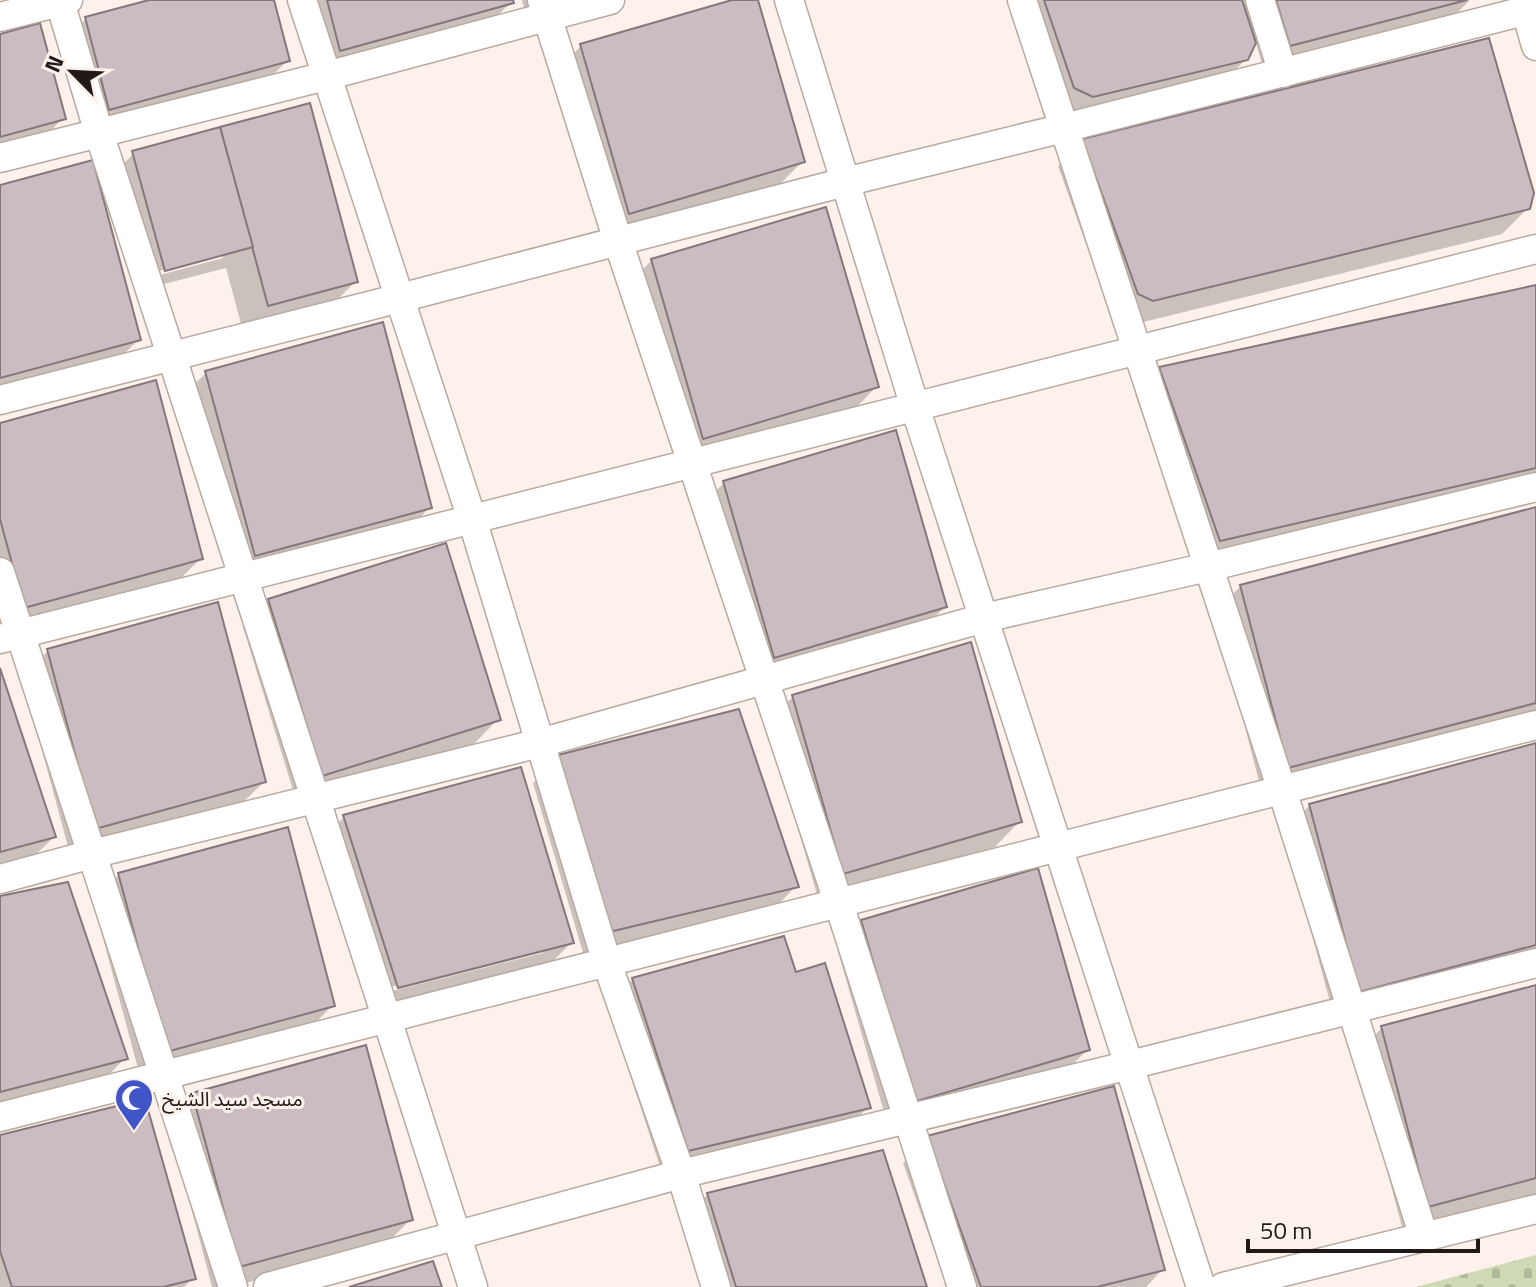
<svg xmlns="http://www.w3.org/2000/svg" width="1536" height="1287" font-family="'Titillium Web','Noto Sans Arabic',sans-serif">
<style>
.cemetery{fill:url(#cemetery-stones)}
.shadow{fill:#0003;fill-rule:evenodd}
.building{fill:#cbbcc2;stroke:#85777c;stroke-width:2}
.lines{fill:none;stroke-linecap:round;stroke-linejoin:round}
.minor-casing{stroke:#b7aaa2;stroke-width:31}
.minor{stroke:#fff;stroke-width:28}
.labels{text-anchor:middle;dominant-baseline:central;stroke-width:6;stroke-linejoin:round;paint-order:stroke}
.poi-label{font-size:20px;fill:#1f1a17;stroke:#fdf2eb;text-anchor:start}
</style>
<defs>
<pattern id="cemetery-stones" width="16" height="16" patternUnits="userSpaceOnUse" patternTransform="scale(2)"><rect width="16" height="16" fill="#cfd9b5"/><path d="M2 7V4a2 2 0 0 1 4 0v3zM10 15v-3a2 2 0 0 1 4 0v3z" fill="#b1ba9b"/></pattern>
</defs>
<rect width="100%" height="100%" fill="#fdf2eb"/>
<polygon class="cemetery" points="1536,1255 1536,1287 1416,1287"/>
<g class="shadow">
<polygon points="156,0 272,0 288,60 262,86 84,135 60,45 86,19"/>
<polygon points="295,0 511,0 511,2 486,28 315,75"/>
<polygon points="522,0 602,0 528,22"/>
<polygon points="739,0 756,0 803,161 777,187 604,238 556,72 581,46"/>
<polygon points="1010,0 1470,0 1447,23 1264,71 1255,40 1247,58 1220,85 1066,121"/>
<polygon points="0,36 63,118 38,144 0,154"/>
<polygon points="1083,141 1528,208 1502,234 1127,326 1113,319 1058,166"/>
<path d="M134,153L356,281L330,307L243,331L226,268L145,289L114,173ZM223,253V258L156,276L155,272Z"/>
<polygon points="0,187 139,339 113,365 0,395"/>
<polygon points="652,260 876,387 851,413 677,464 626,286"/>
<polygon points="1536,287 1536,487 1195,566 1135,394 1160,369"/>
<polygon points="206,373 430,507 405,533 229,581 180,398"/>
<polygon points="0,425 201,558 175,584 0,632"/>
<polygon points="724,483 945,607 919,632 748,682 698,508"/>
<polygon points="1536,509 1536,721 1262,793 1215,612 1241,586"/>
<polygon points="269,601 498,719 473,745 296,800 243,627"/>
<polygon points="48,651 264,782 238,807 70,854 22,676"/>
<polygon points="0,674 54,837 28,862 0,870"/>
<polygon points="793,697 1020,821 995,847 818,898 767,722"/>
<polygon points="1536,745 1536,962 1334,1017 1284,831 1310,805"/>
<polygon points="559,757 796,886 771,912 584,956 533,783"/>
<path d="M344,817L572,942L546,968L372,1012L319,843ZM543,949V953L388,992L387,988Z"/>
<polygon points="119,875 333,1005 307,1031 140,1076 93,901"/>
<polygon points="0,898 125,1058 100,1084 0,1110"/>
<polygon points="862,922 1088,1049 1062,1075 888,1126 837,948"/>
<polygon points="795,975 868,1107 843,1133 663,1176 607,1005 633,979"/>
<polygon points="1536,987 1536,1196 1403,1231 1356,1053 1382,1028"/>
<polygon points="193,1094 411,1219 385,1245 231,1287 212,1287 168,1120"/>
<polygon points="0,1137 193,1278 184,1287 0,1287"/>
<polygon points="928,1138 1163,1269 1146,1287 947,1287 903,1163"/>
<polygon points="708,1194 925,1287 703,1287 682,1220"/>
</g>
<g class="building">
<polygon points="149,0 274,0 290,61 109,110 85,17"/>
<polygon points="327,0 513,0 514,3 340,51"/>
<polygon points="732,0 758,0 805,162 629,214 580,44"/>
<polygon points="1044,0 1242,0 1256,43 1248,60 1093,97 1074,88"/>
<polygon points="1276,0 1467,0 1290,46"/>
<polygon points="40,23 66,119 0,137 0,34"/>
<polygon points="1489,38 1534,193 1530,209 1153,301 1138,294 1082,139"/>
<polygon points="310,103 358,282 268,306 220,127"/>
<polygon points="220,127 253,247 165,271 132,151"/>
<polygon points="93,160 141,340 0,378 0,185"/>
<polygon points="826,207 879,387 703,439 651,259"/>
<polygon points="1536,285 1536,468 1220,541 1159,367"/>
<polygon points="383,322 432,508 255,556 205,371"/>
<polygon points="156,380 203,559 24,608 0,519 0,423"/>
<polygon points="896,430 947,607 774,658 723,481"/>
<polygon points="1536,507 1536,703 1288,768 1240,585"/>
<polygon points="446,543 501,720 322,776 268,599"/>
<polygon points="218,602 266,782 95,829 47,649"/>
<polygon points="971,642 1022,822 843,874 792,695"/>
<polygon points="0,668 56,837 0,852"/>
<polygon points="739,709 799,887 609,932 558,755"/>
<polygon points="1536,743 1536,945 1359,992 1309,804"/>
<polygon points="521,767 574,943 398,988 343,815"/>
<polygon points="288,827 335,1006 166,1052 118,873"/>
<polygon points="1038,868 1090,1050 914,1102 861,920"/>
<polygon points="68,882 128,1059 0,1092 0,896"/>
<polygon points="784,936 796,972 825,963 871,1108 688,1151 632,978"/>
<polygon points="1536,985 1536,1178 1428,1207 1381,1026"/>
<polygon points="366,1045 413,1220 239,1267 192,1093"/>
<polygon points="1114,1086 1165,1270 1097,1287 981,1287 927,1136"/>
<polygon points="145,1099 196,1279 163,1287 12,1287 0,1251 0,1135"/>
<polygon points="883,1150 927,1287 736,1287 707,1193"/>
<polygon points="433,1261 442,1287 349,1287"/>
</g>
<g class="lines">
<defs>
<g id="minor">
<polyline points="302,0 472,519 607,963 681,1174 716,1287"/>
<polyline points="542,0 618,241 839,904 962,1287"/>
<polyline points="789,0 915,407 1201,1287"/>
<polyline points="1022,0 1282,790 1424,1237"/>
<polyline points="1260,0 1283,73"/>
<polyline points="1523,0 1536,46"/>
<polyline points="60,2 99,133 387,1019 473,1287"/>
<polyline points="0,17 68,0"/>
<polyline points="0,158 326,76 610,0"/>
<polyline points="0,400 400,298 845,182 1064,128 1536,8"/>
<polyline points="0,572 233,1287"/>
<polyline points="0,639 1536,249"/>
<polyline points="0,879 92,854 540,743 984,618 1208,567 1536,487"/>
<polyline points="0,1117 1536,725"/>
<polyline points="268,1287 681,1174 1130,1065 1536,963"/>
<polyline points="1223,1287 1536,1209"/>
</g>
</defs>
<use href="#minor" class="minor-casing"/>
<use href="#minor" class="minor"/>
</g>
<defs>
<symbol id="mosque-pin" viewBox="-11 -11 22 30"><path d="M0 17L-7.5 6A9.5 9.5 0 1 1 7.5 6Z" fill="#4154c8" stroke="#fdf2eb"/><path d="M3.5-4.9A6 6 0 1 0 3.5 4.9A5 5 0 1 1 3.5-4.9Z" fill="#fff"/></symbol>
</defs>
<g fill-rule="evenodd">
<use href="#mosque-pin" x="112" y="1076" width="44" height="60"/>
</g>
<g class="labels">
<g class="poi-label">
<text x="162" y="1098">مسجد سيد الشيخ</text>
</g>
</g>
<g transform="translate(72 72) rotate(294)" stroke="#fdf2eb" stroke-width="6" paint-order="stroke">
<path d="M0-6L14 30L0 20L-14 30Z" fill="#1f1a17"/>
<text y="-12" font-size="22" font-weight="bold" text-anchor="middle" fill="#1f1a17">N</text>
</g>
<path d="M1248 1239v12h230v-12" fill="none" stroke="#1f1a17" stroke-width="4"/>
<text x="1260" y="1239" font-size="24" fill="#1f1a17" stroke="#fdf2eb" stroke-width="6" paint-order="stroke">50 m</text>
</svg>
